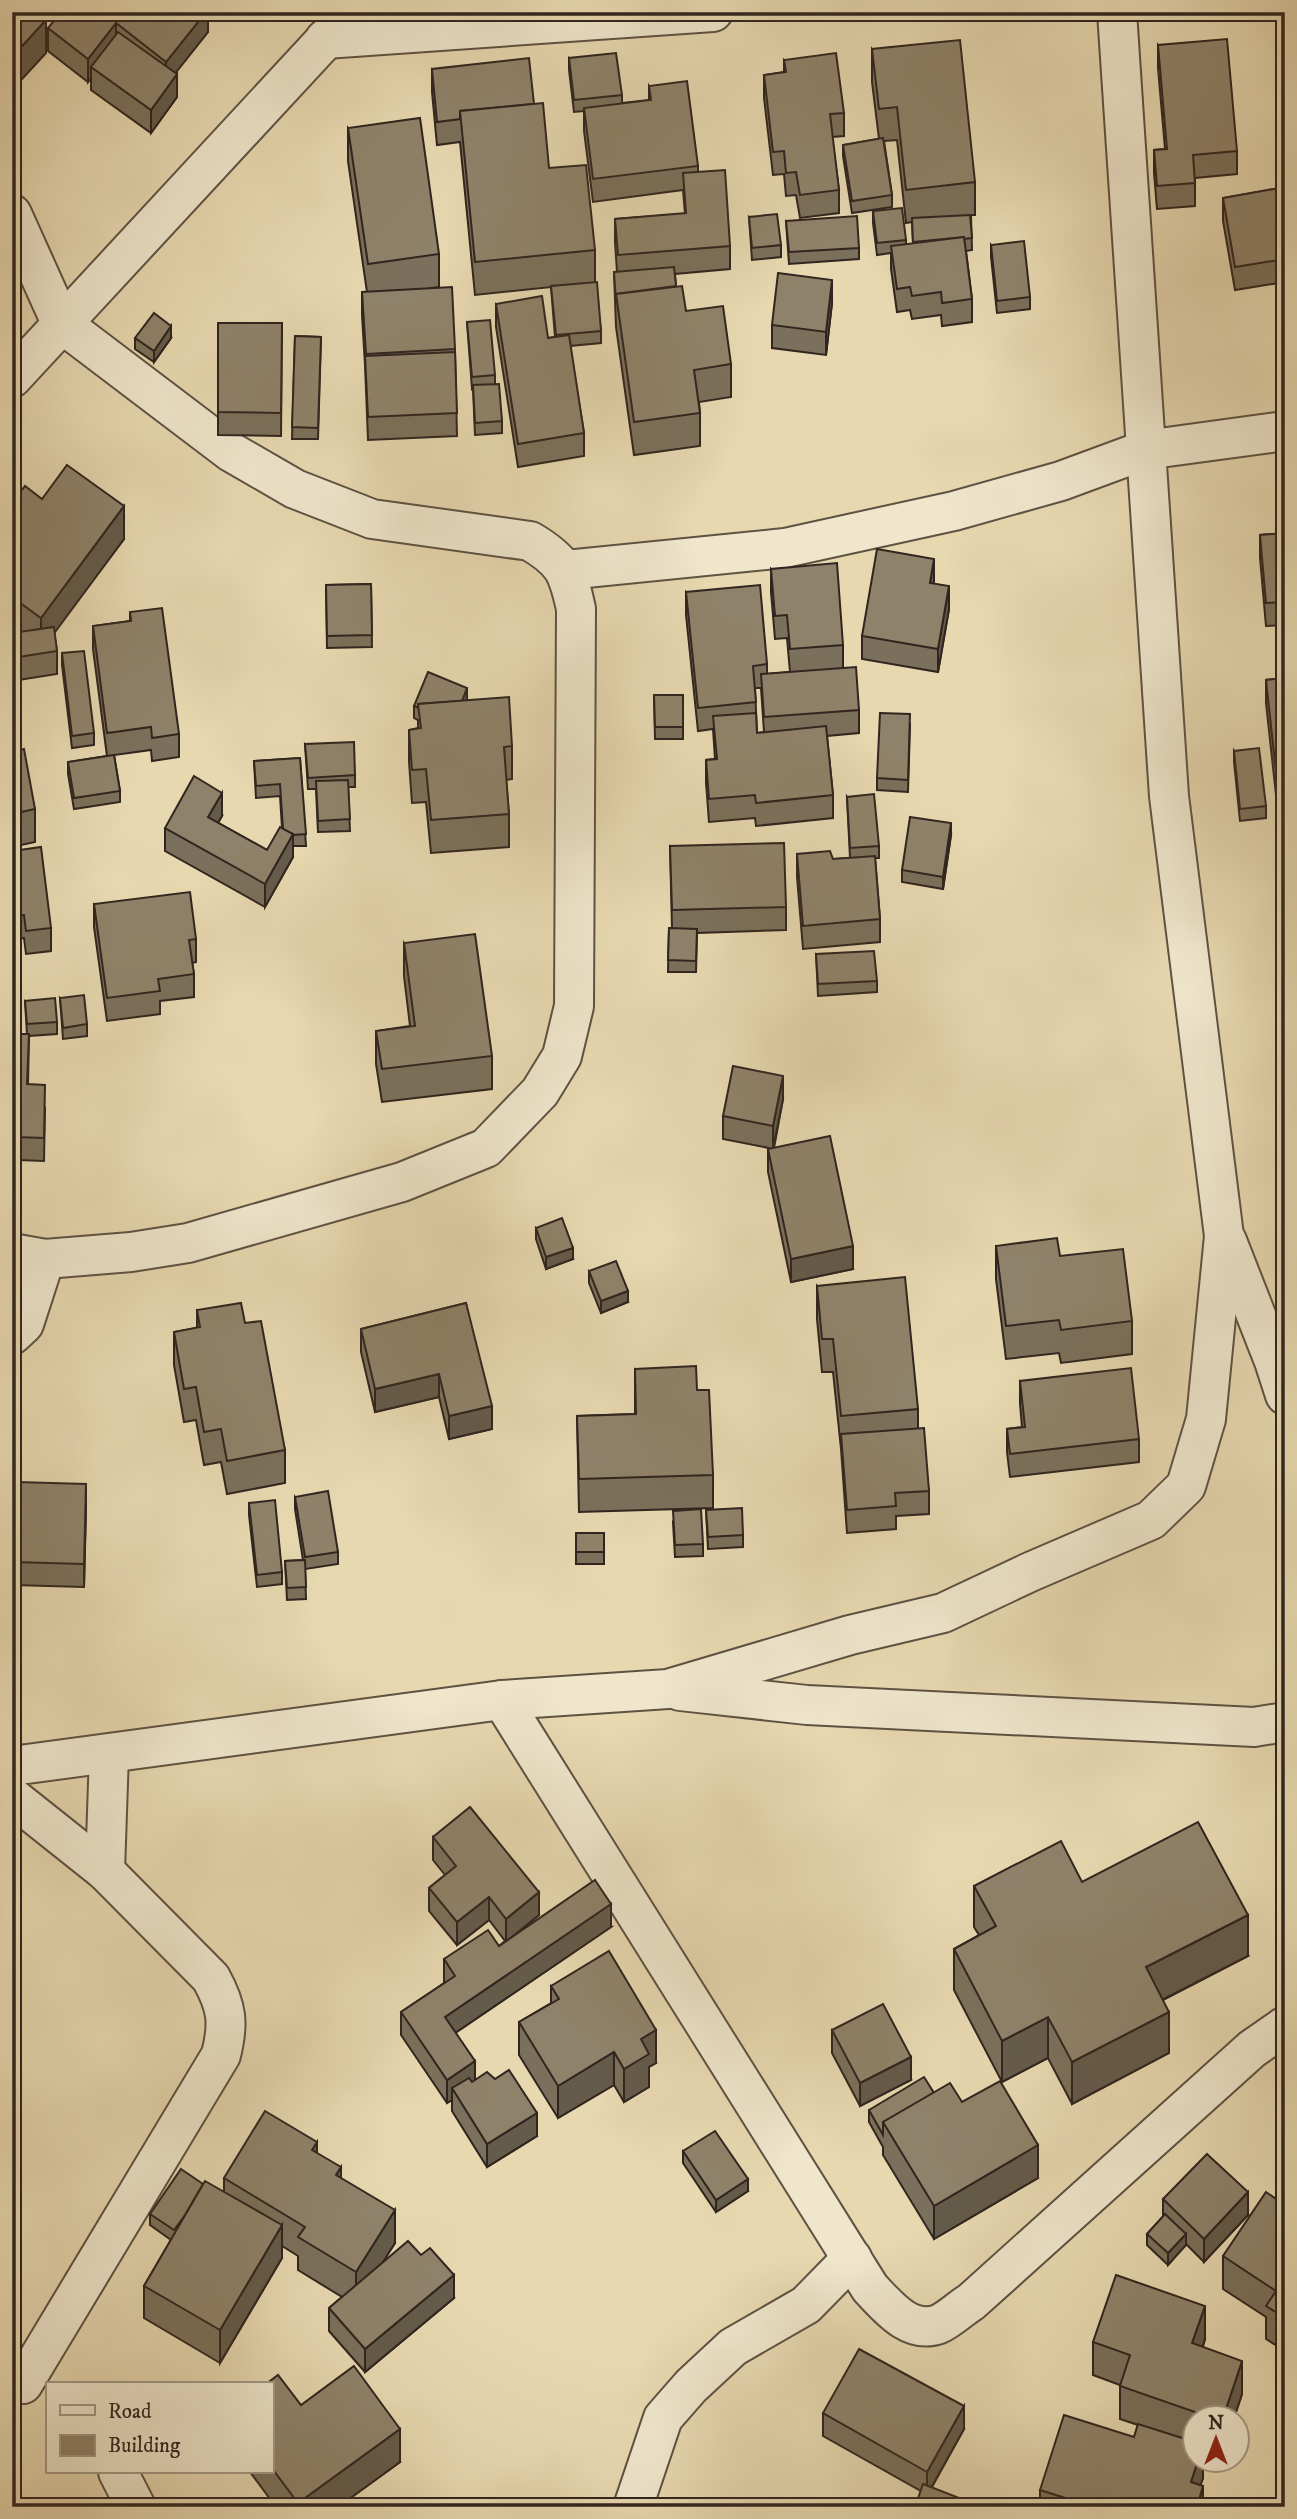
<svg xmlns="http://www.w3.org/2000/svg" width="1297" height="2519" font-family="'IM FELL DW Pica',serif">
<rect width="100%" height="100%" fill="#e7d8b0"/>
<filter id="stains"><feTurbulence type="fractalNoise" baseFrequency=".00286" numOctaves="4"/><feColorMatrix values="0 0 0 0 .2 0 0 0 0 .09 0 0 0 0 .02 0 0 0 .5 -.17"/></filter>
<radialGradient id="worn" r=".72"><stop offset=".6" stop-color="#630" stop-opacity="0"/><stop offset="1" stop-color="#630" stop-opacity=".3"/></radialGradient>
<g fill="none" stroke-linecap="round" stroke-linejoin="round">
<defs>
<g id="street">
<polyline points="325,39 713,12"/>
<path d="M12,214l49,109 170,129 64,37 77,30 158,22c34,20 38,31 46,68l-2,397 -12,50 -22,36 -54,56 -84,34 -214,61 -57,9 -86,7 -33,-6"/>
<polyline points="12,378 351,12"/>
<polyline points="566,570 785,548 954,511 1061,481 1145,450 1285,431"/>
<polyline points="1227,1241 1274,1361 1285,1395"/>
<polyline points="12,1335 24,1324 45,1259"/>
<polyline points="680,1691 807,1705 1254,1727 1285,1722"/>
<path d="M502,1700l368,588c18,19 40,47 69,36 11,-5 22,-16 32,-22l281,-253 33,-23"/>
<polyline points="12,1766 502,1700 668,1689 850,1635 943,1613 1030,1572 1151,1520 1186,1486 1206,1419 1224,1236 1169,796 1117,12"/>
<path d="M12,1797l93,74 106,107c16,29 18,45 10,77l-198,329"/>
<polyline points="105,1871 109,1754"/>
<polyline points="118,2472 136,2507"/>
<polyline points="633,2507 663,2418 691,2386 733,2347 806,2305 852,2258"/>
</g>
</defs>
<!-- street casing -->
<use href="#street" stroke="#5e5243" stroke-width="42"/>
<!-- street -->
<use href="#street" stroke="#efe6cc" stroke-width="38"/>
</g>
<!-- wall -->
<g fill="#7b705b" stroke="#30251f" stroke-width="2" fill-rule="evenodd">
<polygon points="208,12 208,32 175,73 177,97 151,133 91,90 91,78 88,82 48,51 48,28"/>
<polygon points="1158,45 1237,151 1237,174 1195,178 1195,206 1157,209 1154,173 1154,150 1165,149 1158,68"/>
<polygon points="872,49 975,182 975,215 971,215 972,250 966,251 972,299 972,322 942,326 941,315 912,319 910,310 897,312 891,269 891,253 877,255 873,223 873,211 906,240 906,245 913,244 912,222 906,223 897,140 884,141 892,195 892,207 852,213 843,156 843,145 879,139 872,82"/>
<polygon points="569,58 622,95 622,103 649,100 649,86 698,166 698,172 730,246 730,269 675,274 676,286 686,311 731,364 731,397 699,402 700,413 700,446 634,455 616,327 614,272 617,272 615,242 615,219 685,214 683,190 593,202 584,131 584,111 574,112 569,70"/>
<polygon points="784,60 844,113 844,136 832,137 839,190 839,213 800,218 796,195 786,196 784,174 773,175 764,98 764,75 784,72"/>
<polygon points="432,69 534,104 549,168 595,250 595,282 601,331 601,343 570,346 584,433 584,456 518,467 496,327 496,304 548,338 555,337 551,287 475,295 460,142 437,145 432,92"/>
<polygon points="348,128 439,254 439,287 431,288 455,349 457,436 368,440 365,365 362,315 362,292 367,292 348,161"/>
<polygon points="1285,187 1285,282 1235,290 1223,221 1223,198"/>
<polygon points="749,217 781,245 781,257 752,260"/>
<polygon points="786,221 859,248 859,259 789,264"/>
<polygon points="991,245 1030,297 1030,309 997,313 991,257"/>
<polygon points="832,303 826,355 772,348 772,325"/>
<polygon points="467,322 495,375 495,384 502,421 502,433 475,435 473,388 472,389"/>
<polygon points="218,323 282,323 281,436 218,435"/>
<polygon points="295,336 321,337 318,439 292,439"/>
<polygon points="135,338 171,338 154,362 135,349"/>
<polygon points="42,499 124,539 54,632 57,651 57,674 12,681 12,633 16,633 12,630 12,503"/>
<polygon points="1285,533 1285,625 1266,626 1260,558 1260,535"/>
<path d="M771,569l72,76v23l16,42v23l-32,3 6,59v23l-77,8 -1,-8 -46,4 -3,-39v-23l9,-1 -2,-30 -15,2 -12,-116v-23l81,72v10l23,-2 -3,-34 -12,1 -4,-47zM755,688h6l3,44 -7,1z"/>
<polygon points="933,583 949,609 938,672 862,659 862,636"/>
<polygon points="371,584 372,647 327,648 326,585"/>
<polygon points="130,612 179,734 179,757 152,761 151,750 114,755 120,791 120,802 74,809 68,774 68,762 107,756 93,649 93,626 130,621"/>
<polygon points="62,653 94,733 94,745 72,748 62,665"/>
<polygon points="1285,678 1285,794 1276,795 1266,703 1266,680"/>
<polygon points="654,695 683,695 683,739 655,739"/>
<polygon points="467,700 512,746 512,779 506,780 509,814 509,847 431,853 426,802 412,803 409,762 409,730 418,728 418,720 414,718 414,706"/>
<polygon points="910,726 908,792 877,790 877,778"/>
<polygon points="305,744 355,775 355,787 348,787 350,831 318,832 316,789 308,789"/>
<polygon points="1234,751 1266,806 1266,818 1240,821 1234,762"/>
<polygon points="12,752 35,809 35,842 12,847"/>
<polygon points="300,758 306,846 293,846 293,857 265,907 165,851 165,828 222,816 218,823 267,850 282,828 280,796 256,798 254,761"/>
<polygon points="847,797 879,846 879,858 875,858 880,919 880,942 803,949 797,877 797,854 833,859 850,858"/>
<polygon points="951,835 943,889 902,882 902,870"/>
<polygon points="670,846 786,907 786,930 697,933 696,972 668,972 669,928 672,928"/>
<polygon points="12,851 51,928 51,951 26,954 24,938 12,939"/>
<polygon points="94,904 196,939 196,962 192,963 194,974 194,997 160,1001 160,1014 107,1021 94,927"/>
<polygon points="404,943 492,1056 492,1089 382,1102 376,1064 376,1031 410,1026 404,976"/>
<polygon points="816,954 877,981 877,992 818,996"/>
<polygon points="60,998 87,1024 87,1036 63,1039"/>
<polygon points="25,1001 57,1022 57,1034 29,1036 28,1084 45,1108 44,1161 17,1160 17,1172 12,1172 12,1034 27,1034"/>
<polygon points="783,1099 774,1148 853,1269 791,1282 768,1172 768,1149 769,1148 723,1139 723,1116"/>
<polygon points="536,1228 573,1259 546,1269 536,1239"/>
<polygon points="996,1246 1060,1256 1132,1321 1132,1354 1061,1363 1059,1353 1006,1359 996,1279"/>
<polygon points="589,1271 628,1302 601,1313 589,1283"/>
<polygon points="817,1286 918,1409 918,1428 929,1491 929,1514 896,1516 896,1529 847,1533 841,1449 833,1372 822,1372 817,1319"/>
<polygon points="466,1303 492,1429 449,1439 439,1397 375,1412 361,1352 361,1329"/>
<polygon points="197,1310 245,1323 285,1450 285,1483 227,1494 221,1462 204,1465 196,1420 184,1422 174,1365 174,1332 197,1328"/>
<polygon points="635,1369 697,1390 713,1475 713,1508 579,1512 577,1416 635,1414"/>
<polygon points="1020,1381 1139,1439 1139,1462 1010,1477 1007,1452 1007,1429 1022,1427 1020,1404"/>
<polygon points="295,1497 338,1552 338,1564 305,1569 306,1599 287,1600 285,1561 303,1560 295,1509"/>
<polygon points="249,1503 282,1572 282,1584 257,1587 249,1515"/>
<polygon points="86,1507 84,1587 13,1585 13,1562"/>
<polygon points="706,1510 743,1535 743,1547 708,1549"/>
<polygon points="673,1522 703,1544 703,1556 675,1557"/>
<rect x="576" y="1533" width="28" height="31"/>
<polygon points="433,1837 539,1915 519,1932 611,1927 455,2033 475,2080 537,2136 487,2167 452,2111 452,2100 447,2103 401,2035 401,2012 444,1983 444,1959 499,1946 505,1941 489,1920 457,1945 429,1911 429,1888 445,1875 433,1860"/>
<polygon points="974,1886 1248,1956 1163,2000 1169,2053 1072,2104 1048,2058 1002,2082 954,1990 954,1949 979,1935 974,1927"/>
<polygon points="551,1986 656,2063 649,2067 649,2087 624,2102 614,2085 558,2118 519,2055 519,2022 551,2003"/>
<polygon points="832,2030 911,2080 860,2106 832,2053"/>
<polygon points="934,2093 962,2102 1038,2178 934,2239 883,2155 883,2147 869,2122 869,2110"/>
<polygon points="683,2151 748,2191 716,2212 683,2163"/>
<polygon points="317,2153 341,2178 395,2243 382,2263 454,2298 365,2372 329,2331 329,2308 342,2297 298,2270 298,2256 282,2246 282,2258 220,2363 144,2318 144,2286 171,2240 150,2225 150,2214 203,2184 224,2192 224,2178"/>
<polygon points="1163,2199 1248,2215 1204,2262 1186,2244 1168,2265 1147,2245 1147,2234 1163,2217"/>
<polygon points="1285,2205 1285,2351 1266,2339 1266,2317 1223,2289 1223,2256"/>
<polygon points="1205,2339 1203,2347 1242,2394 1234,2418 1195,2418 1195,2460 1203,2460 1203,2478 1200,2485 1203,2507 1040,2507 1040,2490 1134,2437 1138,2425 1120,2419 1120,2385 1093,2375 1093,2342"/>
<polygon points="271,2384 301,2405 400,2462 338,2507 276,2507 250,2472 271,2472"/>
<polygon points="823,2413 964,2429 932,2487 962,2507 921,2491 823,2436"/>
</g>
<!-- shaded-wall -->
<g fill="#645b4a" stroke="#30251f" stroke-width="2">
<polygon points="206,12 208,12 208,32 166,85 166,62"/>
<polygon points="46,20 46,53 12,90 12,57"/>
<polygon points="116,23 116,46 91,67 91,78 88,82 88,59"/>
<polygon points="177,74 177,97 151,133 151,110"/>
<polygon points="832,280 832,303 826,355 826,332"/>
<polygon points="171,326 171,338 154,362 154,351"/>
<polygon points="124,506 124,539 41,651 41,618"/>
<polygon points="934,559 934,582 930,606 930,583"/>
<polygon points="949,586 949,609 938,672 938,649"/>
<polygon points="467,688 467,700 453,722"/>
<polygon points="222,793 222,816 208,840 208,817"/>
<polygon points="951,823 951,835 943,889 943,877"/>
<polygon points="293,834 293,857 265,907 265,884"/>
<polygon points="783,1076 783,1099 773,1149 773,1126"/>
<polygon points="853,1246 853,1269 791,1282 791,1259"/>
<polygon points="573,1248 573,1259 546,1269 546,1257"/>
<polygon points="628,1291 628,1302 601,1313 601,1301"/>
<polygon points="439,1374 439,1397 375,1412 375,1389"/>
<polygon points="492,1406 492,1429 449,1439 449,1416"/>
<polygon points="86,1484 86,1507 84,1587 84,1564"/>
<polygon points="539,1892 539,1915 506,1942 506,1919"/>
<polygon points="489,1897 489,1920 457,1945 457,1922"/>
<polygon points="611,1904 611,1927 445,2040 445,2017"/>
<polygon points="1248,1915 1248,1956 1146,2008 1146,1967"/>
<polygon points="1169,2012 1169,2053 1072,2104 1072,2062"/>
<polygon points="1048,2017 1048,2058 1002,2082 1002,2041"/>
<polygon points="656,2030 656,2063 649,2067 649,2087 624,2102 624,2069 641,2039"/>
<polygon points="614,2052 614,2085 558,2118 558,2086"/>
<polygon points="911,2057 911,2080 860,2106 860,2083"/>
<polygon points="475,2061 475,2084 452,2088 452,2100 447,2103 447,2080"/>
<polygon points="537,2113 537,2136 487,2167 487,2144"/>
<polygon points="317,2142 317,2175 312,2150"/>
<polygon points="1038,2145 1038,2178 934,2239 934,2206"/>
<polygon points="341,2167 341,2200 336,2175"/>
<polygon points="748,2179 748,2191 716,2212 716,2200"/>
<polygon points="1248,2192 1248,2215 1204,2262 1204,2239"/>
<polygon points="395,2210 395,2243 356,2305 356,2272"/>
<polygon points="282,2225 282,2258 220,2363 220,2330"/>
<polygon points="1186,2234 1186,2245 1168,2265 1168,2253"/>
<polygon points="454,2275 454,2298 365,2372 365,2349"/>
<polygon points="1205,2306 1205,2339 1192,2376 1192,2343"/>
<polygon points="1242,2361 1242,2394 1234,2418 1223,2418"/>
<polygon points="964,2406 964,2429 927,2495 927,2472"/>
<polygon points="400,2429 400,2462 338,2507 298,2507 298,2503"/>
<polygon points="1198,2460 1203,2460 1203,2478 1193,2507 1191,2482"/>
<polygon points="1203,2486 1203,2507 1197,2507"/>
</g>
<!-- building -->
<g fill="#8f826a" stroke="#30251f" stroke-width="2">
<polygon points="12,12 37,12 46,20 12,57"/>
<polygon points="61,12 206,12 166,62 116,23 88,59 48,28"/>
<polygon points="118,32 177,74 151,110 91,67"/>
<polygon points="1227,39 1237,151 1193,155 1195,183 1157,186 1154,150 1167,149 1158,45"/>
<polygon points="960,40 975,182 906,190 897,107 879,109 872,49"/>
<polygon points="616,53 622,95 574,100 569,58"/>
<polygon points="836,53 844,113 830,114 839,190 800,195 796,172 786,173 784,151 773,152 764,75 786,72 784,60"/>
<polygon points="529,58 534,104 460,111 460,119 437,122 432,69"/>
<polygon points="687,81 698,166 593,179 584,108 651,100 649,86"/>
<polygon points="543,103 549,168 586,165 595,250 475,262 460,111"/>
<polygon points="420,118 439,254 368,264 348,128"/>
<polygon points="883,138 892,195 852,201 843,145"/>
<polygon points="725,170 730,246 618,255 615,219 686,213 683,173"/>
<polygon points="1285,187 1285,259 1235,267 1223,198"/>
<polygon points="902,208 906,240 877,243 873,211"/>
<polygon points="777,214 781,245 752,248 749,217"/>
<polygon points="970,215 972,238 964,239 964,237 913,242 912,218"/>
<polygon points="857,216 859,248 789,252 786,221"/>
<polygon points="964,237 972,299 942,303 941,292 912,296 910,287 897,289 891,246"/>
<polygon points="1024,241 1030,297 997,301 991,245"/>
<polygon points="674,267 676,286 616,294 616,302 614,272"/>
<polygon points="778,273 832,280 826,332 772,325"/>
<polygon points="597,282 601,331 556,335 551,286"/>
<polygon points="682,286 686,311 723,306 731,364 694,370 700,413 634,422 616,294"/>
<polygon points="452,287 455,349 366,354 362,292"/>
<polygon points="542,296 548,338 569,335 584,433 518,444 496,304"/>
<polygon points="154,313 171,326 154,351 135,338"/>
<polygon points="490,320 495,375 472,377 467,322"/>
<polygon points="218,323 282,323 281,413 218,412"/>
<polygon points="295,336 321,337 318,428 292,427"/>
<polygon points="455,352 457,413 368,417 365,356"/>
<polygon points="499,384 502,421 475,423 473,385"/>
<polygon points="67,465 124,506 41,618 12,597 12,503 25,486 42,499"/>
<polygon points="1285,533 1285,602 1266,603 1260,535"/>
<polygon points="877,549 934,559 930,583 949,586 938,649 862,636"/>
<polygon points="837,563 843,645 790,649 787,615 775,616 771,569"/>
<polygon points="371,584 372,635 327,636 326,585"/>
<polygon points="760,585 767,664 753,666 756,702 698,708 686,592"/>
<polygon points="162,608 179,734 152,738 151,727 107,733 93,626 131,621 130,612"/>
<polygon points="54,627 57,651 12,658 12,633"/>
<polygon points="84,651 94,733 72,736 62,653"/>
<polygon points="856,667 859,710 764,717 761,674"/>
<polygon points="428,672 467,688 462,701 418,704 419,708 414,706"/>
<polygon points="1285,678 1285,771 1276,772 1266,680"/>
<polygon points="654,695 683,695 683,727 655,727"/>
<polygon points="509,697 512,746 504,747 509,814 431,820 426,769 412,770 409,730 421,728 418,704"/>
<polygon points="756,713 757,733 826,726 833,795 756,803 755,795 709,799 706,760 717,759 713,716"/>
<polygon points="880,713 910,714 908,780 877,778"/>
<polygon points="354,742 355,775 308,778 305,744"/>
<polygon points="1259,748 1266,806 1240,809 1234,751"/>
<polygon points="24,749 35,809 12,814 12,752"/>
<polygon points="114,755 120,791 74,798 68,762"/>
<polygon points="300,758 306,834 293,835 283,829 280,784 256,786 254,761"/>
<polygon points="194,776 222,793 208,817 267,850 280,827 293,834 265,884 165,828"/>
<polygon points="348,780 350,819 318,821 316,781"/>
<polygon points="874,794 879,846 850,848 847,797"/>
<polygon points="910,817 951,823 943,877 902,870"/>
<polygon points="784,843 786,907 672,910 670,846"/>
<polygon points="41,847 51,928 26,931 24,915 12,916 12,851"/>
<polygon points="830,851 833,859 875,856 880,919 803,926 797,854"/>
<polygon points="190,892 196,939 189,940 194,974 158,979 160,991 107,998 94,904"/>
<polygon points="669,928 697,929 696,961 668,960"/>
<polygon points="475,934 492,1056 382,1069 376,1031 415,1026 404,943"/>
<polygon points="874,951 877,981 818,984 816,954"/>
<polygon points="84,995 87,1024 63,1028 60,998"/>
<polygon points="55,998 57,1022 27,1024 25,1001"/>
<polygon points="12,1034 29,1034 27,1084 45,1085 44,1138 17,1137 17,1149 12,1149"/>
<polygon points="733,1066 783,1076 773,1126 723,1116"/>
<polygon points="830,1136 853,1246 791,1259 768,1149"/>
<polygon points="562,1218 573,1248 546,1257 536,1228"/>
<polygon points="1057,1238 1060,1256 1123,1249 1132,1321 1061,1330 1059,1320 1006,1326 996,1246"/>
<polygon points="616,1261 628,1291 601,1301 589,1271"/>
<polygon points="905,1277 918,1409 841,1416 833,1339 822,1339 817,1286"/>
<polygon points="241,1303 245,1323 261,1321 285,1450 227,1461 221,1429 204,1432 196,1387 184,1389 174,1332 200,1327 197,1310"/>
<polygon points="466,1303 492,1406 449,1416 439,1374 375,1389 361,1329"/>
<polygon points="696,1366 697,1390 709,1390 713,1475 579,1479 577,1416 636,1414 635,1369"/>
<polygon points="1131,1368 1139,1439 1010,1454 1007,1429 1025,1427 1020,1381"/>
<polygon points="924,1428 929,1491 895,1493 896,1506 847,1510 841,1434"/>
<polygon points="16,1482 86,1484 84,1564 13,1562"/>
<polygon points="328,1491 338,1552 305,1557 295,1497"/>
<polygon points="275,1500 282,1572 257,1575 249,1503"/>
<polygon points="742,1508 743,1535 708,1537 706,1510"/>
<polygon points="701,1509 703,1544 675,1545 673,1511"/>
<rect x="576" y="1533" width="28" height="19"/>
<polygon points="305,1560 306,1587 287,1588 285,1561"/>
<polygon points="470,1807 539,1892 506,1919 489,1897 457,1922 429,1888 456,1866 433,1837"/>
<polygon points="1198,1822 1248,1915 1146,1967 1169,2012 1072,2062 1048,2017 1002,2041 954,1949 996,1926 974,1886 1061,1841 1082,1882"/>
<polygon points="595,1880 611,1904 445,2017 475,2061 447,2080 401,2012 455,1976 444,1959 488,1930 499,1946"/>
<polygon points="609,1951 656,2030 641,2039 649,2054 624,2069 614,2052 558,2086 519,2022 559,1999 551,1986"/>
<polygon points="883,2004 911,2057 860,2083 832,2030"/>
<polygon points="509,2070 537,2113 487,2144 452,2088 469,2078 472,2082 487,2072 495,2079"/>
<polygon points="924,2077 934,2093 883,2122 883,2135 869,2110"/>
<polygon points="1000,2081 1038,2145 934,2206 883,2122 950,2083 962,2102"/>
<polygon points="265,2111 317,2142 312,2150 341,2167 336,2175 395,2210 356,2272 298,2237 305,2227 224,2178"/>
<polygon points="715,2131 748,2179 716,2200 683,2151"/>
<polygon points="1207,2154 1248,2192 1204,2239 1163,2199"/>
<polygon points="181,2169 203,2184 185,2215 174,2230 150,2214"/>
<polygon points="205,2181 282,2225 220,2330 144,2286"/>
<polygon points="1266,2192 1285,2205 1285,2318 1266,2306 1276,2291 1223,2256"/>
<polygon points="1165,2214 1186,2234 1168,2253 1147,2234"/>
<polygon points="408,2241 421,2255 430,2248 454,2275 365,2349 329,2308"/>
<polygon points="1116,2275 1205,2306 1192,2343 1242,2361 1223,2418 1212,2418 1120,2386 1130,2355 1093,2342"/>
<polygon points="859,2349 964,2406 927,2472 823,2413"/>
<polygon points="354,2366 400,2429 298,2503 271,2467 271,2384 266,2384 278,2375 301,2405"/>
<polygon points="1064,2415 1134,2437 1138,2424 1195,2442 1195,2460 1198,2460 1191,2482 1203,2486 1197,2507 1140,2507 1121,2501 1119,2507 1094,2507 1040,2490"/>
<polygon points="923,2484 962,2499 959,2507 915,2507"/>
</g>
<!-- margin -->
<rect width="1297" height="2519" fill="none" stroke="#e7d8b0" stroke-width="42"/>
<rect x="14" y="14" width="1269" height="2491" fill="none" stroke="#30251f" stroke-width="3.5"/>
<rect x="21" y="21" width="1255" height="2477" fill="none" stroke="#30251f" stroke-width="2"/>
<!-- legend -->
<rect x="46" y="2382" width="228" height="91" fill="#efe6cc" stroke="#a39987" stroke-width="2"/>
<rect x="60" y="2405" width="35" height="10" fill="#efe6cc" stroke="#a39987" stroke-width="2"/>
<text x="108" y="2418" font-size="21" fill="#30251f">Road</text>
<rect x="60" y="2435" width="35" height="21" fill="#8f826a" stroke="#a39987" stroke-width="2"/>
<text x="108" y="2452" font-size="21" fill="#30251f">Building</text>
<!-- north arrow -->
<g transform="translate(1216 2439)"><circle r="33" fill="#efe6cc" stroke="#a39987" stroke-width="2"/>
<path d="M0-5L12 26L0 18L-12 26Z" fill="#8f2418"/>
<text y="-10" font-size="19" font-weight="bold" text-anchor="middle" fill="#30251f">N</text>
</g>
<rect width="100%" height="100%" filter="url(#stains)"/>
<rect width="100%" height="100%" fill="url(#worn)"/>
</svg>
